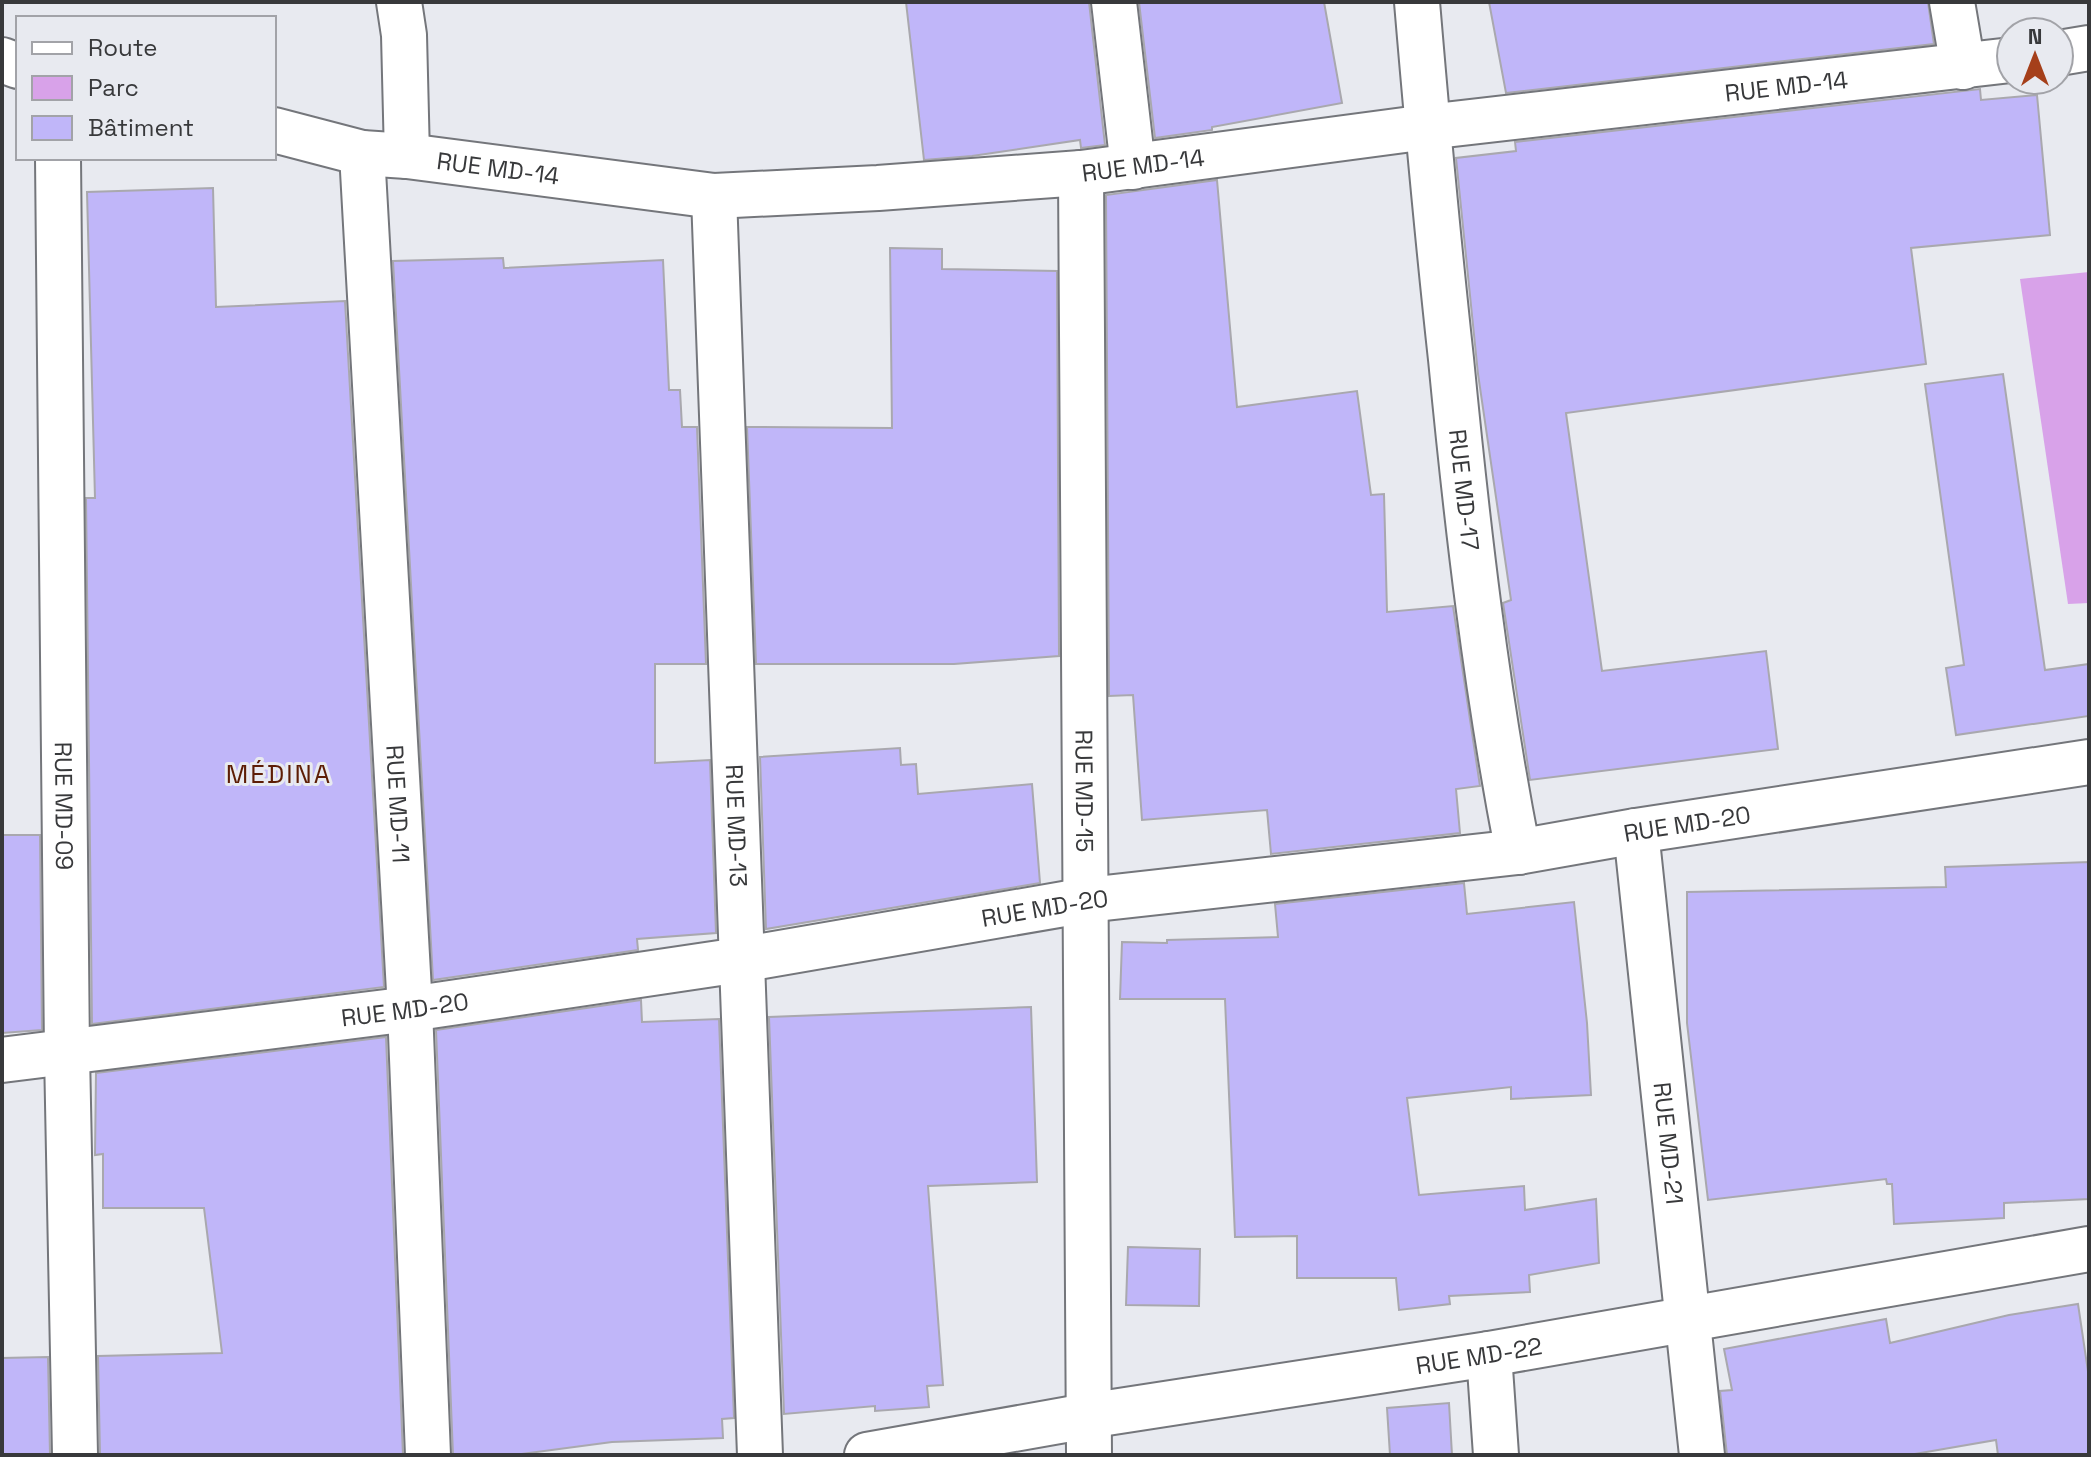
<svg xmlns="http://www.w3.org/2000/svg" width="2091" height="1457" font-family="'Space Grotesk',sans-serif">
<rect width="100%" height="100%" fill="#e8eaf0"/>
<!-- green -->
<polygon fill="#d8a2e9" points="2089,272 2089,603 2068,604 2020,279"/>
<!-- building -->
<g fill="#c0b6f9" stroke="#a9a8ae" stroke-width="2">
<polygon points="906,2 1089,2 1105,145 1081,148 1080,140 972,156 924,160"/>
<polygon points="1139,2 1324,2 1342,103 1212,127 1212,130 1155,138"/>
<polygon points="1489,2 1928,2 1934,44 1506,93"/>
<polygon points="1980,89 1981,100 2037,95 2050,235 1911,248 1926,364 1566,413 1602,671 1766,651 1778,749 1530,780 1503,603 1511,600 1478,374 1456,158 1516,151 1515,142"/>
<polygon points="1217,180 1237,407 1357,391 1371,495 1384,494 1387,612 1453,606 1480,786 1456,789 1460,833 1271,854 1267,810 1142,820 1133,695 1109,696 1106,195"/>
<polygon points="213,188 216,307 345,301 384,987 92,1024 86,498 95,498 87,192"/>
<polygon points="890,248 942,249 942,269 1057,271 1059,656 954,664 756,664 747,427 892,428"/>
<polygon points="503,258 504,268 663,260 669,390 680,390 682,427 697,427 706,664 655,664 655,763 710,760 716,933 637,939 638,950 433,980 393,261"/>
<polygon points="2003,374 2045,670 2089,664 2089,716 1956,735 1946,668 1964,665 1925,384"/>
<polygon points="900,748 901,765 916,764 918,794 1032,784 1040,883 766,929 760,757"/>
<polygon points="2,835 40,835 42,1030 2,1033"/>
<polygon points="2089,862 2089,1199 2004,1203 2004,1218 1894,1224 1892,1184 1887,1184 1886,1179 1708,1200 1687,1023 1687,892 1946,887 1945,867"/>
<polygon points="1464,883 1467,914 1574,902 1587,1023 1591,1095 1511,1099 1511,1087 1407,1098 1419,1195 1524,1186 1525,1210 1596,1199 1599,1263 1529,1275 1530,1292 1449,1296 1450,1304 1399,1310 1396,1278 1297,1278 1297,1236 1235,1237 1225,999 1120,999 1122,942 1167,943 1167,940 1278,937 1275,904"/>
<polygon points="641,1000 642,1022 719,1019 734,1418 722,1419 723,1438 612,1442 514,1455 453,1455 436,1030"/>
<polygon points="1031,1007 1037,1182 928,1186 943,1385 927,1386 929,1407 875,1411 875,1406 784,1414 769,1017"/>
<polygon points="386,1037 403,1455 100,1455 98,1356 222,1353 204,1208 103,1208 103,1154 95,1155 96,1073"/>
<polygon points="1128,1247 1200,1249 1199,1306 1126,1305"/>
<polygon points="2078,1304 2089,1378 2089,1455 1998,1455 1996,1440 1909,1455 1727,1455 1720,1391 1732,1390 1724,1349 1886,1319 1890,1343 2009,1315"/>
<polygon points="48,1357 50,1455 2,1455 2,1358"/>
<polygon points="1449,1403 1452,1455 1390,1455 1387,1408"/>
</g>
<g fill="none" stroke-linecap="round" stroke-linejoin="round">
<defs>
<g id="street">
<polyline points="399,2 404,35 407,156"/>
<polyline points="1114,2 1133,167"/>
<path id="s1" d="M1417,2c10,119 21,238 34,357 16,165 35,330 67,493"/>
<polyline points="1952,2 1963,67"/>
<polyline points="2059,53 2089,48"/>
<polyline points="2,60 18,66"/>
<path id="s2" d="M274,130l88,23 45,3 307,40 164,-8 203,-15 346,-46 584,-67"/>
<path id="s3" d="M362,153l48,856 18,446"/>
<path id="s4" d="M58,158l9,895 8,402"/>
<path id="s5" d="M1081,173l8,1282"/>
<path id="s6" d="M714,196l46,1259"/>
<path id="s7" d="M1636,831l66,624"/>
<path id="s8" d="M2,1060l408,-51 330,-49 347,-60 431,-48 118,-21 453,-69"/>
<polyline points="1489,1354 1496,1455"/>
<path id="s9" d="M867,1455l220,-39 402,-62 600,-105"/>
</g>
</defs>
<!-- street casing -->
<use href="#street" stroke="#74767b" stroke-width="48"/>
<!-- street -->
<use href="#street" stroke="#fff" stroke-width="44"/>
</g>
<g text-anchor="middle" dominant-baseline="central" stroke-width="6" stroke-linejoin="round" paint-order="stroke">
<!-- street labels -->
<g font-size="24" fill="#38393b" stroke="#e8eaf0">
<text stroke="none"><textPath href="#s2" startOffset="1524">RUE MD-14</textPath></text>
<text stroke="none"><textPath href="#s2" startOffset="876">RUE MD-14</textPath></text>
<text stroke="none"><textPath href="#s2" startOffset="228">RUE MD-14</textPath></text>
<text stroke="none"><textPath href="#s1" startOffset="490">RUE MD-17</textPath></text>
<text stroke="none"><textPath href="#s5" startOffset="618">RUE MD-15</textPath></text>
<text stroke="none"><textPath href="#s3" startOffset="652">RUE MD-11</textPath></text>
<text stroke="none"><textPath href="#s4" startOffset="648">RUE MD-09</textPath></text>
<text stroke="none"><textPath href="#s8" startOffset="1702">RUE MD-20</textPath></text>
<text stroke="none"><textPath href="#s6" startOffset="630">RUE MD-13</textPath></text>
<text stroke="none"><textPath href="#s8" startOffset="1054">RUE MD-20</textPath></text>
<text stroke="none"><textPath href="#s8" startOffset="406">RUE MD-20</textPath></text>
<text stroke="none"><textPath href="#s7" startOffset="314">RUE MD-21</textPath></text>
<text stroke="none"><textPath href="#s9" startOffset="620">RUE MD-22</textPath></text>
</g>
<!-- neighbourhood labels -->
<g font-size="26" letter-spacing="2" fill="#5d1d05" stroke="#e8eaf0">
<text x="279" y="774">MÉDINA</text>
</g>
</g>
<!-- border -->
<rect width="2091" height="1457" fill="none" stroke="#38393b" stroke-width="8"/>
<!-- legend -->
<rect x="16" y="16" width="260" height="144" fill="#e8eaf0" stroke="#a2a3a8" stroke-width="2"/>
<rect x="32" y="42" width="40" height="12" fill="#ffffff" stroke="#a2a3a8" stroke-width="2"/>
<text x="88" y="56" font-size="24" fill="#38393b">Route</text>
<rect x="32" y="76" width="40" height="24" fill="#d8a2e9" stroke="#a2a3a8" stroke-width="2"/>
<text x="88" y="96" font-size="24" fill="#38393b">Parc</text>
<rect x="32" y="116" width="40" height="24" fill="#c0b6f9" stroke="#a2a3a8" stroke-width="2"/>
<text x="88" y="136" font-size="24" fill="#38393b">Bâtiment</text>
<!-- north arrow -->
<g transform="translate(2035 56)"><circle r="38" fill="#e8eaf0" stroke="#a2a3a8" stroke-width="2"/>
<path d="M0-6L14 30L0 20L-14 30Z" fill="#a53f1a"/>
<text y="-12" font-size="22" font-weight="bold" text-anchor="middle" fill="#38393b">N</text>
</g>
</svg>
